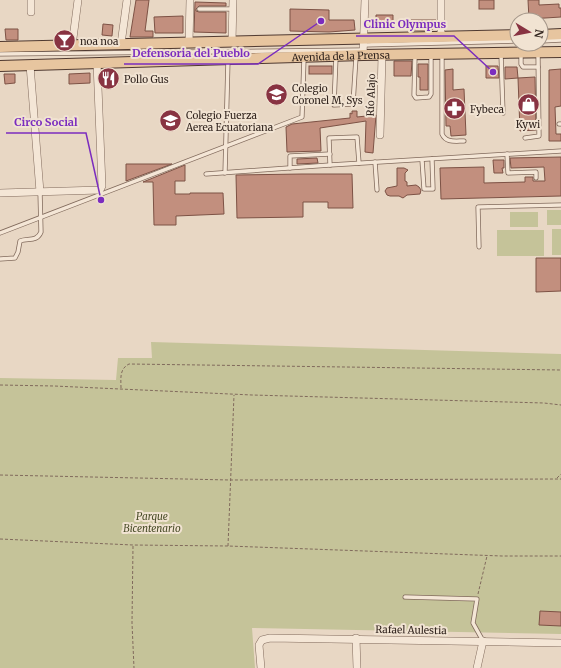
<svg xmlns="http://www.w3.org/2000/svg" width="561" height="668" font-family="Merriweather,serif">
<rect width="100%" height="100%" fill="#e8d7c4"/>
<!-- green -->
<g fill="#c5c399">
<rect x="547" y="210" width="14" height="15"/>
<rect x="510" y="212" width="28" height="15"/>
<rect x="552" y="229" width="9" height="26"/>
<rect x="497" y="230" width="47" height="26"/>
<polygon points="151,342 561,354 561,634 252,628 255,668 0,668 0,378 116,380 118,358 152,358"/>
</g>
<!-- building -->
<g fill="#c28f7e" stroke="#7d5245">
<polygon points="136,0 149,0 145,31 153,31 153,37 130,37"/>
<rect x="479" y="0" width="15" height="9"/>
<polygon points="528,0 539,0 539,5 559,4 559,8 561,8 561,17 529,19"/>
<polygon points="195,2 226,3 226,6 199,6 196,9 196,11 199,12 226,12 226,33 194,32"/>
<polygon points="290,9 329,10 329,20 354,20 355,30 329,32 290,31"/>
<polygon points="376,15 393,15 393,24 376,25"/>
<polygon points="183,16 183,33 155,33 154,17"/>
<polygon points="411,20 436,20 436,24 432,30 411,30"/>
<polygon points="103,24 113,25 112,36 102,35"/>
<polygon points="5,29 18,29 18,40 6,40"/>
<polygon points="394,61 412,61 411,76 394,76"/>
<polygon points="418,64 428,64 428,90 420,90 420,77 418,77"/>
<rect x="309" y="66" width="23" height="8"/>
<polygon points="486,66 498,66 499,78 486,78"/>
<polygon points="505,67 517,67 518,78 505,79"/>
<polygon points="453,69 453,90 464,89 466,135 451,136 450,126 446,126 445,70"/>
<polygon points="561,69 561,106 555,107 556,134 561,134 561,141 549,141 549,70"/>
<polygon points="90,73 90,83 69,84 69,74"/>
<polygon points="102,73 117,73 118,84 103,84"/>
<polygon points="4,74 15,74 15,83 5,84"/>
<polygon points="535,77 536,130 520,131 518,78"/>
<polygon points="352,111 357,111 357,117 376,115 373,153 365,152 366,121 320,128 321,151 287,152 286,127 292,124 350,118 350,113 352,114"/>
<polygon points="561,157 561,196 441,199 440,168 484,167 484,183 525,182 525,177 533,177 533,181 545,181 544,167 511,168 510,158"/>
<polygon points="317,158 318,163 297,164 297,159"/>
<polygon points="493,160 504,160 504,168 502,168 503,173 494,173"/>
<polygon points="126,164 172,164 126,181"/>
<polygon points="185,165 185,181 175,181 175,194 190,194 190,193 223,193 224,214 176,216 176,225 154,225 153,182 143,182"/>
<polygon points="397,168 404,168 408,170 405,173 405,181 407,182 407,186 416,185 419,187 421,190 420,194 407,195 403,198 399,196 390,196 387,195 385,191 387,188 397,186"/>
<polygon points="302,174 352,174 353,208 328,208 328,202 303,202 303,217 237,218 236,175"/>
<polygon points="536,258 561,258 561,291 536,292"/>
<polygon points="540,611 561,612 561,626 539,625"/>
</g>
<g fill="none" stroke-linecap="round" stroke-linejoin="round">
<defs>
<g id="service">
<polyline points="199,9 233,9"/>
<polyline points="541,41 561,40"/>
<polyline points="363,45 517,41"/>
<polyline points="0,54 363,50"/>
<polyline points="501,54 503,113"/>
<polyline points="521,54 521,64 523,67 538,67"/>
<path d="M442,55v79c4,9 13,7 22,7"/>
<polyline points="415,56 414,95 416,98 429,97 431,94 431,55"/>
<polyline points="336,57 334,105 353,104 356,57"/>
<polyline points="559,124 561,124"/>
<polyline points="525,138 539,136 538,54"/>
<polyline points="507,154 508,173 536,172 536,178"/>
<polyline points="422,160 424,189 433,189 432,159"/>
<polyline points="375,162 377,190"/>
<polyline points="330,165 329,138 357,137 359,163"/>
<polyline points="290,168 290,156 330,154"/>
<polyline points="225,173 228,60"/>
<polyline points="206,174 330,165 561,151"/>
<polyline points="0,233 302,117 304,58"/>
<polyline points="479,247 478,207 561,205"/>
<path d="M0,259l15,-1 3,-6 2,-11c8,-3 17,1 21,-9l-1,-40"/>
<polyline points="405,597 477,599 473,623 483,641"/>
</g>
<g id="minor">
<polyline points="31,0 31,12"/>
<polyline points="441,37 441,0"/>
<polyline points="232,42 233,0"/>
<polyline points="189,43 190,0"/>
<polyline points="121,44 127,0"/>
<polyline points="72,46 78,0"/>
<polyline points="363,55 365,0"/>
<polyline points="30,65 40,192"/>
<polyline points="380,135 382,55"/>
<polyline points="0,193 100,190 102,186 97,63"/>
<polyline points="356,638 357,668"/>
<polyline points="261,668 259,645 262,640 270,638 561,643"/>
<polyline points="477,668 483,641"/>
</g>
<g id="primary">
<polyline points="541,35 561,34"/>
<polyline points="0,47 517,35"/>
<path id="s1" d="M0,66l363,-11 198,-3"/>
</g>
</defs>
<!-- service casing -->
<use href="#service" stroke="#816a5c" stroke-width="5"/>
<!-- minor casing -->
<use href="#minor" stroke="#816a5c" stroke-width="8"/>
<!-- primary casing -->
<use href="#primary" stroke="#4f3930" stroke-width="12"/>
<!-- path -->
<g stroke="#816a5c" stroke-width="1" stroke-dasharray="3 2" stroke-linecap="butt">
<polyline points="0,385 54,386 252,395 544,403 561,405"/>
<path d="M121,388c0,-9 -2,-19 8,-24l432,6"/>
<polyline points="0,475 230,480 561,479"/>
<polyline points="557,478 561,474"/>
<polyline points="0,539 133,545 228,546 502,556 561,556"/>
<polyline points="133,546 132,623 134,668"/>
<polyline points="228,546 234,395"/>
<polyline points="478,594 487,556"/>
</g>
<!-- service -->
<use href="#service" stroke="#f4e6d6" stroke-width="3.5"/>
<!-- minor -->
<use href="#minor" stroke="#f4e6d6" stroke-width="7"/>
<!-- primary -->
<use href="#primary" stroke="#e7c59f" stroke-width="10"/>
</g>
<!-- icons -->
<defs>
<symbol id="bar-disc" viewBox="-11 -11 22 22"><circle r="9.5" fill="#883342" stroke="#f1e3d2"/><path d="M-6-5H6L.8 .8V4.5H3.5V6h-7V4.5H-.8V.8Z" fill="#fff"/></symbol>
<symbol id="restaurant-disc" viewBox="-11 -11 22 22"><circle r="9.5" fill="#883342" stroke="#f1e3d2"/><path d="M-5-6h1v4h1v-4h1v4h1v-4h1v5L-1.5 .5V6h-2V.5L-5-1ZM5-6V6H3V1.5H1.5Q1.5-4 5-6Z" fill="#fff"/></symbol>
<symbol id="school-disc" viewBox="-11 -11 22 22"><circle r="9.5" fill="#883342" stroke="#f1e3d2"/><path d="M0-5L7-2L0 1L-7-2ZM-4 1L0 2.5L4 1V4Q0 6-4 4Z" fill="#fff"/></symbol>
<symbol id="shop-disc" viewBox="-11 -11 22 22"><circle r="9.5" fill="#883342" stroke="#f1e3d2"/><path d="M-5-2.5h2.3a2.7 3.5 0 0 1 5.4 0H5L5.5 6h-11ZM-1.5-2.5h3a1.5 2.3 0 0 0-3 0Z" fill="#fff"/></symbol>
<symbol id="pharmacy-disc" viewBox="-11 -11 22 22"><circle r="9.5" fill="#883342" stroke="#f1e3d2"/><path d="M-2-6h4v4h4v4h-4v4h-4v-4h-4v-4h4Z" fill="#fff"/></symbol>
</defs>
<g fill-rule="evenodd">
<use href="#bar-disc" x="52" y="28" width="25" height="25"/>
<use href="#restaurant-disc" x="96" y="66" width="25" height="25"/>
<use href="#school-disc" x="264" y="82" width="25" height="25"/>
<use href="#shop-disc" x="516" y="92" width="25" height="25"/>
<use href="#pharmacy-disc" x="442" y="96" width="25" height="25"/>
<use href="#school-disc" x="158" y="108" width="25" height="25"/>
</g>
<g text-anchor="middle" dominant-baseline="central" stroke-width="4" stroke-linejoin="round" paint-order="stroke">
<!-- poi labels -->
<g font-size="10" fill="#32251f" stroke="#f1e3d2" text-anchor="start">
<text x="80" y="41">noa noa</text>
<text x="124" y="79">Pollo Gus</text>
<text x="292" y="88">Colegio<tspan x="292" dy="12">Coronel M, Sys</tspan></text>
<text x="470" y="109">Fybeca</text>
<text x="186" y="115">Colegio Fuerza<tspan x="186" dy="12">Aerea Ecuatoriana</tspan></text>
<text x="528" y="124" text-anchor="middle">Kywi</text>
</g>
<!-- street labels -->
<g font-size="10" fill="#32251f" stroke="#f1e3d2">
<text stroke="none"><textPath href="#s1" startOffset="341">Avenida de la Prensa</textPath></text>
<text transform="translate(371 95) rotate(-88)">Río Alajo</text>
<text transform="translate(411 630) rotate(1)">Rafael Aulestia</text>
</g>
<!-- park labels -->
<g font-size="10" font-style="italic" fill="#494c28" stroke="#f1e3d2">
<text x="152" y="516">Parque<tspan x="152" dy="12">Bicentenario</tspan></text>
</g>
</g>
<!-- callouts -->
<path fill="none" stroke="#7b2cbf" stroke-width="1.5" d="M493 72L454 36H356M321 21L258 64H124M101 200L86 133H6"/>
<g fill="#7b2cbf" stroke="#f1e3d2" stroke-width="1.5">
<circle cx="493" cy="72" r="4"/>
<circle cx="321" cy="21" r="4"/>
<circle cx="101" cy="200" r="4"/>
</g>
<g font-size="11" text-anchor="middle" font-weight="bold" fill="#7b2cbf" stroke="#f1e3d2" stroke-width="4" stroke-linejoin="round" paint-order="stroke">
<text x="405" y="28">Clinic Olympus</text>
<text x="191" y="57">Defensoria del Pueblo</text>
<text x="46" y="126">Circo Social</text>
</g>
<!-- north arrow -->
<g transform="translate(529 32) rotate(100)"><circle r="19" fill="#f1e3d2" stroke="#a5978a"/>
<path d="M0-3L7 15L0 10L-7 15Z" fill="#883342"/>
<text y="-6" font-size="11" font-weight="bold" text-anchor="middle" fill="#32251f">N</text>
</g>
</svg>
